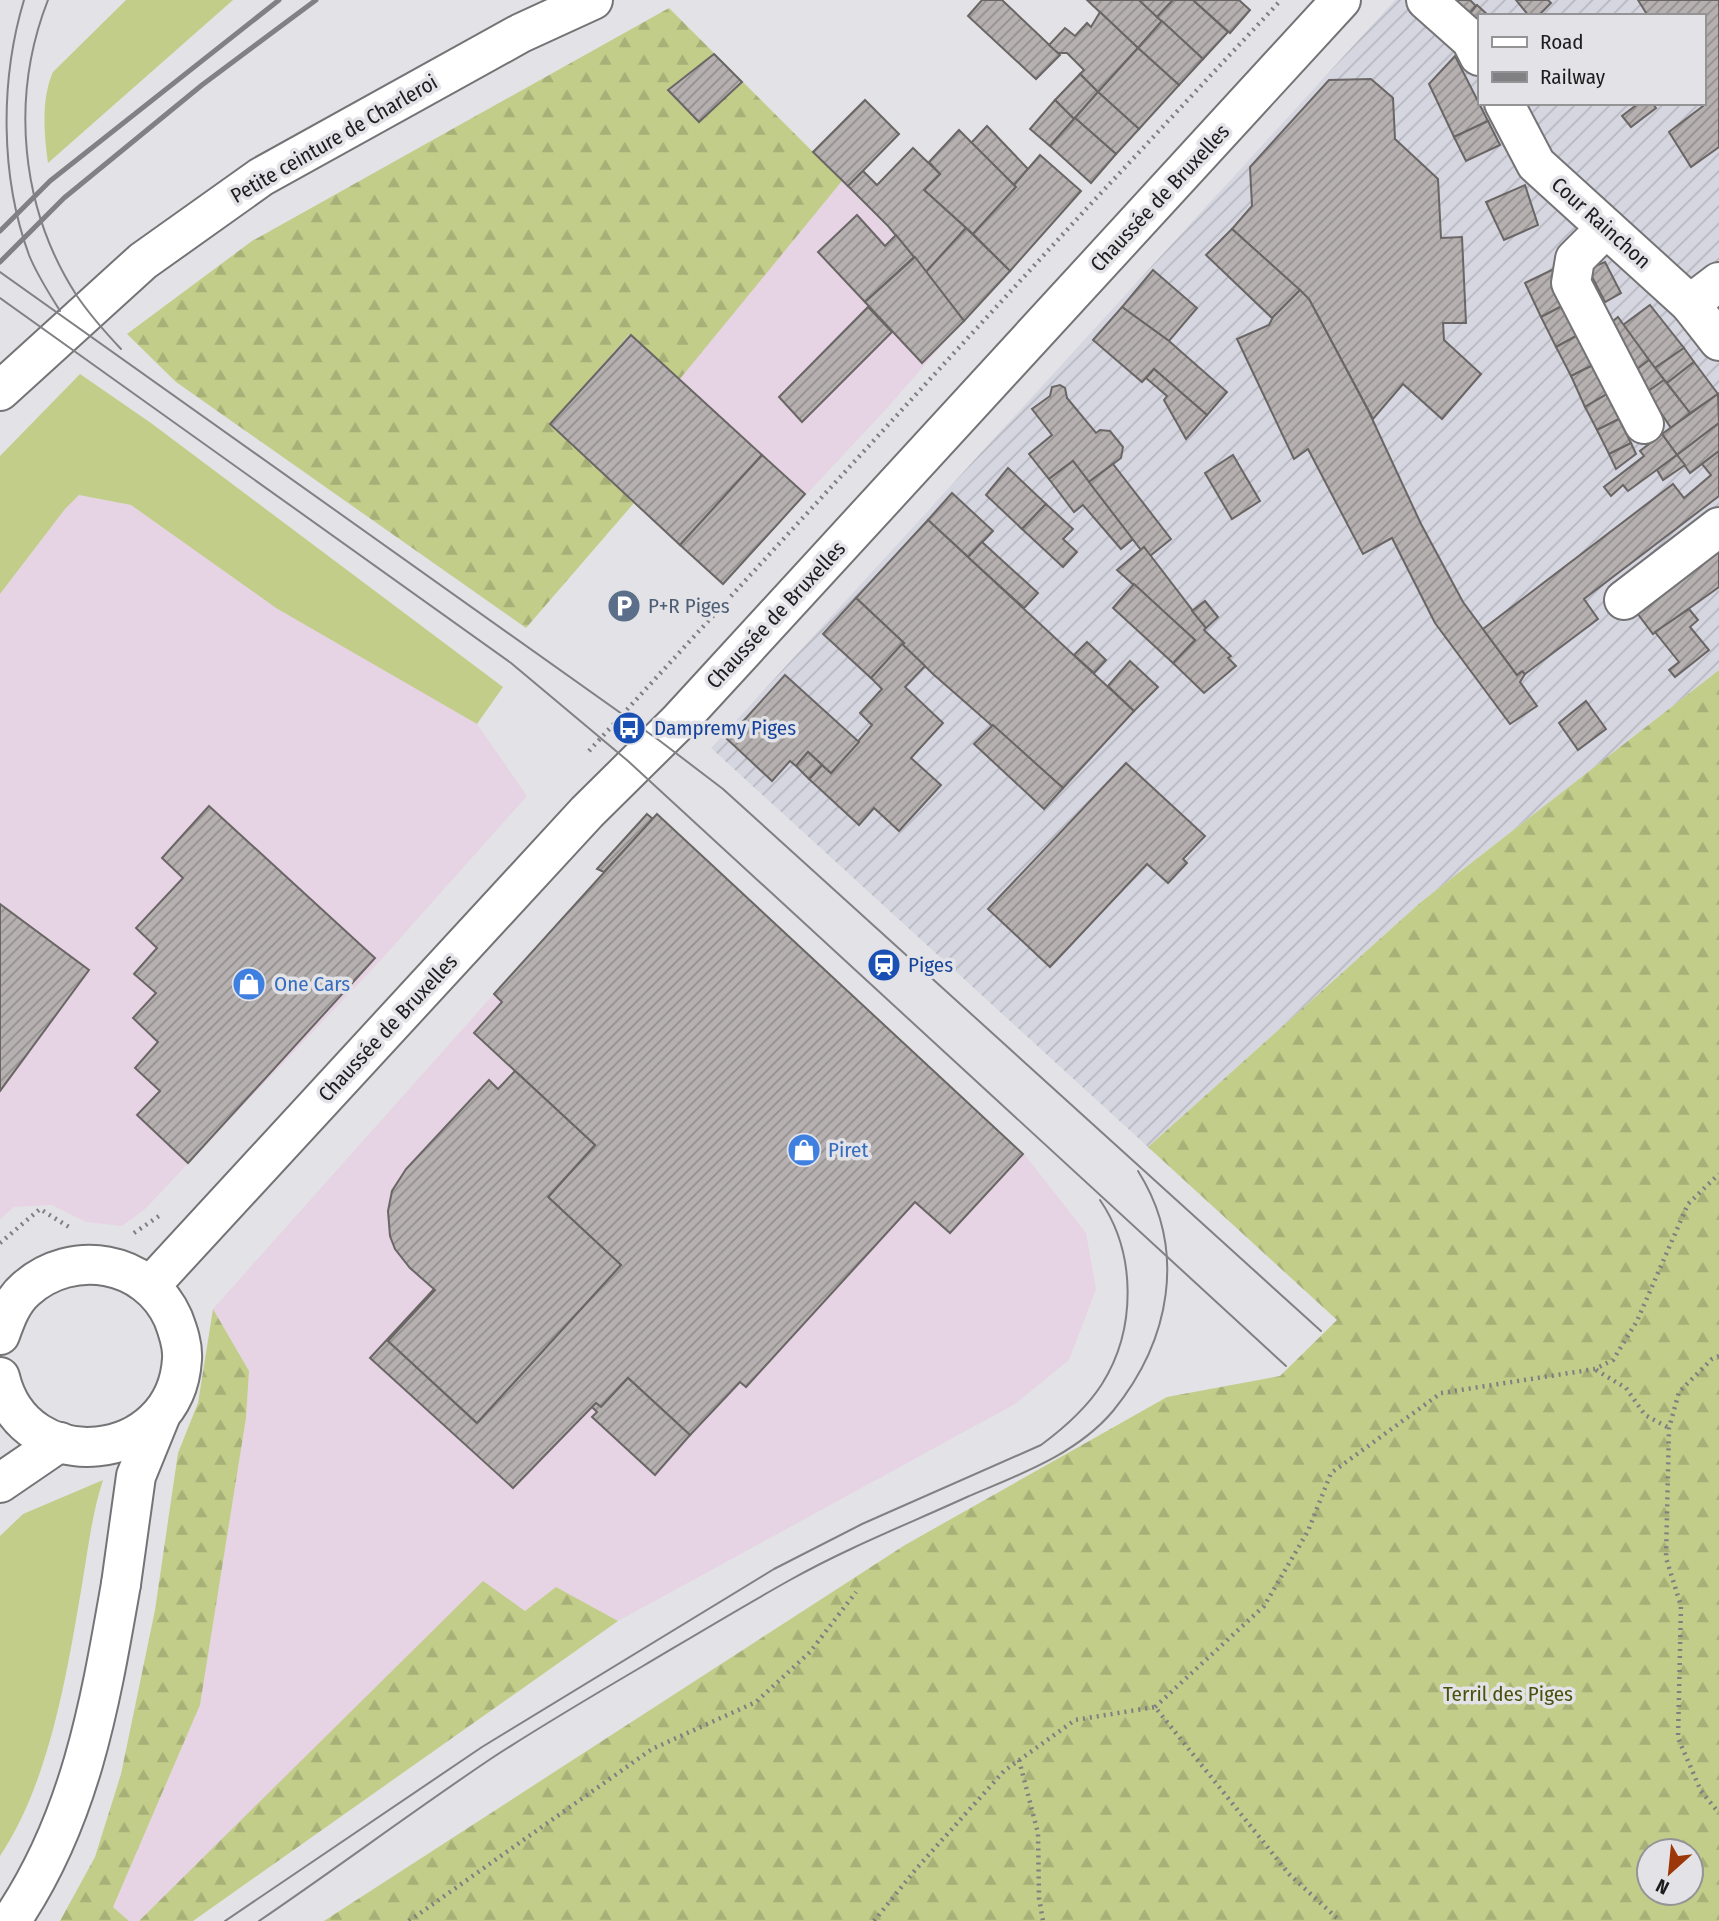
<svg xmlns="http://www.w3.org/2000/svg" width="1719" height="1921" font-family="'Fira Sans Condensed',sans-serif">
<defs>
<pattern id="industrial-furrows" width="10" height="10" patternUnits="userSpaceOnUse" patternTransform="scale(1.75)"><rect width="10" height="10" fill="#d6d6e1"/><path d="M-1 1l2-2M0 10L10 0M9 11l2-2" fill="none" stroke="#b7b7c1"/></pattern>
<pattern id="forest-firs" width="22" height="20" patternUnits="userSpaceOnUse" patternTransform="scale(1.75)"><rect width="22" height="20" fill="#c2cd8a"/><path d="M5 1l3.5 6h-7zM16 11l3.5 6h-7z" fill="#a6b077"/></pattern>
<pattern id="building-hatch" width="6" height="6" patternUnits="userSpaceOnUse" patternTransform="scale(1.75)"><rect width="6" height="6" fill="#b6b1b0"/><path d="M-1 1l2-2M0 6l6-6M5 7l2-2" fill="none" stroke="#938f8f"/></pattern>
</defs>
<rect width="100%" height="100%" fill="#e3e3e7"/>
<!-- commercial -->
<g fill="#e6d3e3">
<polygon points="842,181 915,257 964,320 887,408 722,585 549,425 629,335 678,380"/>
<polygon points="79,495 131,505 276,608 477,724 527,796 379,962 145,1209 122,1226 86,1222 52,1205 14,1207 0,1219 0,594 65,509"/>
<polygon points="657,814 1025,1155 1086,1233 1096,1289 1069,1360 1015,1404 618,1621 556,1587 525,1611 483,1582 139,1921 129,1921 113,1907 200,1705 246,1418 249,1371 213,1309 493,995"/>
</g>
<!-- industrial -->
<path fill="url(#industrial-furrows)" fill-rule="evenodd" d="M1395,0h324v670l-298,232 -273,245 -437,-399zM1479,16h224v87h-224z"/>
<!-- grass -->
<g fill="#c2cd8a">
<path d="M126,0h107l-185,163c-4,-28 -7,-65 5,-91z"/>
<polygon points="80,374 151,423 503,687 477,724 276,608 131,505 79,495 65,509 0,594 0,456"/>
<path d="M103,1480c-11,34 -15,69 -21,105 -15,88 -32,196 -82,271v-320l23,-22z"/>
</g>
<!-- forest -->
<g fill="url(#forest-firs)" fill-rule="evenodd">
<polygon points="669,8 842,181 679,380 629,335 550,424 634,503 526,628 176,382 127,334 252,241"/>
<path d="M1719,670v1251h-1395l581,-376 262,-148 113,-21 57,-56 -189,-173 273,-245zM1691,1851v42h-42v-42z"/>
<polygon points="213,1309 249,1371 246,1418 200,1705 113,1907 129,1921 60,1921 95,1857 121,1774 155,1610 178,1453 198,1403"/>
<polygon points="483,1581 525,1611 556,1587 618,1621 193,1921 139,1921"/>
</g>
<!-- building -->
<g fill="url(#building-hatch)" stroke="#6a6665" stroke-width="2">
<polygon points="982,0 1002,0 1060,55 1036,79 968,16"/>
<polygon points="1087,0 1139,0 1162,21 1138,48"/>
<polygon points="1139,0 1173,0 1157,17"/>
<polygon points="1173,0 1193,0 1228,32 1203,59 1157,17"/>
<polygon points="1193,0 1239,0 1250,10 1230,33"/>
<polygon points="1428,0 1470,0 1476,6 1458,27"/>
<polygon points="1516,0 1548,0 1551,3 1538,16 1529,16"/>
<polygon points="1638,0 1719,0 1719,147 1691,167 1669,132 1703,106 1703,16 1648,16"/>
<polygon points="1477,5 1489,16 1479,16 1479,34 1458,27"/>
<polygon points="1100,12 1138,48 1098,92 1080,74 1084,70 1067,53 1058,53 1049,45 1065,28 1075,36 1087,23 1091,27"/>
<polygon points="1162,21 1203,59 1179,85 1138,48"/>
<polygon points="1138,48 1179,85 1139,129 1098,92"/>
<polygon points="714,54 742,82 699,122 668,90"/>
<polygon points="1455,56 1488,121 1454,137 1429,84"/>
<polygon points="1080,74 1098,92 1074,119 1055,100"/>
<polygon points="1371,79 1393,98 1395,139 1438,179 1441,238 1462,237 1466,323 1443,323 1444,340 1481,374 1442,419 1403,384 1373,419 1309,299 1232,229 1252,206 1250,167 1329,80"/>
<polygon points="1098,92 1139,129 1116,154 1075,118"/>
<polygon points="865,100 899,134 848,186 813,152"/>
<polygon points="1055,100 1074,119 1050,146 1030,129"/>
<polygon points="1639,103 1652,103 1656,108 1631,127 1622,116"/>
<polygon points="1075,118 1116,154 1091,183 1050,146"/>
<polygon points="1488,121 1500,145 1466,161 1454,137"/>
<polygon points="987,126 1028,169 1014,185 971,143"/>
<polygon points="959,130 1016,187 973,234 924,190 940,174 929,162"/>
<polygon points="913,148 940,174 924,190 966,228 926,272 888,226 848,186 863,171 877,185"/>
<polygon points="1040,155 1081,191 1010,271 973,234 1016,187 1014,185"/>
<polygon points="1525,185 1538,225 1504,240 1486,202"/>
<polygon points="857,215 885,246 896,235 914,257 865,302 818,252"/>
<polygon points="966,228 1010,271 964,321 926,272"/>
<polygon points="1232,229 1300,290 1272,318 1206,255"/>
<polygon points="915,257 964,321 922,363 865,302"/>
<polygon points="1605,262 1621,293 1605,302 1588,269"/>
<polygon points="1554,269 1564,305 1541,317 1525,283"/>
<polygon points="1153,270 1197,308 1169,341 1122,307"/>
<polygon points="1300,290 1309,299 1368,410 1421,524 1463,602 1517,675 1522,671 1525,674 1520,682 1537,706 1510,724 1435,623 1392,538 1363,554 1308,449 1294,459 1237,339 1269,325 1273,317"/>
<polygon points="1564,305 1578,335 1556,347 1541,317"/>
<polygon points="1650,305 1684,348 1655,368 1623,325"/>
<polygon points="868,307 892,332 802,422 779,397"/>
<polygon points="1122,307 1169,341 1227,392 1207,415 1154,369 1142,382 1093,340"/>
<polygon points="1618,317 1649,360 1638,369 1607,326"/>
<polygon points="631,335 762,455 680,545 550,424"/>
<polygon points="1578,335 1593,365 1571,376 1556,347"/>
<polygon points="1684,348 1694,362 1667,383 1655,368"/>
<polygon points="1649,360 1664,380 1647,392 1632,373"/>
<polygon points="1694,362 1718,394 1690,413 1667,383"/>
<polygon points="1593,365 1607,394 1585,407 1571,376"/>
<polygon points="1154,369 1207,415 1186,439 1164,400 1167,396 1146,378"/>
<polygon points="1664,380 1690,413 1671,428 1647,392"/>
<polygon points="1060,385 1065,388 1067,398 1096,433 1100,430 1110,431 1123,447 1121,458 1089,482 1073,461 1049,479 1029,454 1052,435 1032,409 1050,396 1052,387"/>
<polygon points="1607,394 1619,419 1597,430 1585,407"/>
<polygon points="1718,394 1719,423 1677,455 1662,434"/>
<polygon points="1619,419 1631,443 1609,454 1597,430"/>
<polygon points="1719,423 1719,451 1690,473 1677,455"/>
<polygon points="1662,434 1677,455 1628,491 1623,485 1611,496 1604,487 1644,456 1640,451"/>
<polygon points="1631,443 1636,454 1616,469 1609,454"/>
<polygon points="1719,451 1719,496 1584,599 1598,619 1525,674 1522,671 1517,675 1483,629 1673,484 1684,498 1711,475 1702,464"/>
<polygon points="762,455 805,494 723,584 680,545"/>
<polygon points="1233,455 1260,501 1232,519 1205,473"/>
<polygon points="1677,455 1685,465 1663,480 1657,470"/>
<polygon points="1073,461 1133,539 1121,549 1083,505 1074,512 1049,479"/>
<polygon points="1113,464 1171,539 1150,556 1144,547 1141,550 1089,482"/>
<polygon points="1008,468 1046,504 1022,529 986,495"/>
<polygon points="952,493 993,531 968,557 928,520"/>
<polygon points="1046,504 1073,529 1063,539 1077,552 1063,567 1022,529"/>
<polygon points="928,520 1134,711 1063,788 933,674 902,644 904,643 856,598"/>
<polygon points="982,542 1038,593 1024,608 968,557"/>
<polygon points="1719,545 1719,587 1653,634 1634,609"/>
<polygon points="1144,547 1206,628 1204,630 1231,656 1228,658 1236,666 1204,693 1173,663 1195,640 1117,570"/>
<polygon points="1134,584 1195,640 1173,663 1113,608"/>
<polygon points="856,598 904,643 871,678 823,634"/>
<polygon points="1205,601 1218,617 1206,628 1192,611"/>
<polygon points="1689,609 1698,620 1690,627 1709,650 1675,677 1669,670 1679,662 1655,632"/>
<polygon points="1087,642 1106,660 1094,673 1074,655"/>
<polygon points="902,644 925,666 905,687 943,723 911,758 941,785 899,831 874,808 859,825 809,779 822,765 831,773 872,725 860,713 882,689 871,678"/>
<polygon points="1130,661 1158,687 1134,711 1108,686"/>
<polygon points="785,675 859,742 831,773 808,752 796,766 790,761 772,781 727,739"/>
<polygon points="1586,701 1606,729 1578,750 1559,723"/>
<polygon points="993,725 1063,788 1044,809 974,744"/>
<polygon points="808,752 822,765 809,779 796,766"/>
<polygon points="1126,763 1205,836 1183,859 1187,863 1168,883 1147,864 1050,967 988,909"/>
<polygon points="209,806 375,958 188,1163 137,1115 160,1091 135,1068 158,1042 133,1018 156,993 134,974 157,948 136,928 183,878 162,858"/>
<polygon points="647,814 653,819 604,872 597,869"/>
<polygon points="657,814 1023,1154 950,1233 915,1202 746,1387 740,1382 690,1435 628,1378 601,1407 596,1403 592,1407 513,1488 370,1358 434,1289 388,1341 477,1423 621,1265 548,1197 595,1145 474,1033 502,1002 494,994"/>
<polygon points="0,904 89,970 0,1091"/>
<polygon points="515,1071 595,1145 548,1197 621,1265 477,1423 388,1341 435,1290 410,1268 395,1249 390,1236 388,1211 392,1191 406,1169 489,1080 498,1089"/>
<polygon points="628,1378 690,1435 655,1475 592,1417 597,1412 592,1407 596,1403 601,1407"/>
</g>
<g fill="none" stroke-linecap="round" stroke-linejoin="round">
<defs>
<g id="minor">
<polyline points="1426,0 1471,40 1479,56"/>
<polyline points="1504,103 1536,164 1690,304 1719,282"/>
<polyline points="1606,228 1575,259 1571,283 1644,424"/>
<polyline points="1690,304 1719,341"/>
<polyline points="1624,600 1719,527"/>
</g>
<g id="major">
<polyline points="150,1286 587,812 678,722 1341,0"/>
<path d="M0,1335c6,-17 12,-34 26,-46 46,-41 121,-29 147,29 5,13 10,27 9,41 -6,106 -158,121 -182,18"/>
<polyline points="0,1483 60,1442"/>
<polyline points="121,1584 136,1476 160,1417"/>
</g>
<g id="highway">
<polyline points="0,391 143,261 261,177 521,33 593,0"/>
<path d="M11,1921c70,-103 89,-217 110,-337"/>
</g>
</defs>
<!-- minor casing -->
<use href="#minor" stroke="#747477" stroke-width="42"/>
<!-- major casing -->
<use href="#major" stroke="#747477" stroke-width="42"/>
<!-- highway casing -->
<use href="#highway" stroke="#747477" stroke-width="42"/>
<!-- path -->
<g stroke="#7f7f81" stroke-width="4.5" stroke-dasharray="2 5" stroke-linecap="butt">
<polyline points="589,751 1087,208 1281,0"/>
<polyline points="134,1233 159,1216"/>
<polyline points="0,1243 40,1209 69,1227"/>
<polyline points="1719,1356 1712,1359 1679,1392 1669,1428 1666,1558 1681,1606 1678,1738 1701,1791 1719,1813"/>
<polyline points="1596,1370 1626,1388 1645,1415 1669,1428"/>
<polyline points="1155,1707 1264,1606 1308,1531 1331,1473 1441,1393 1595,1369 1613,1360 1637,1321 1688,1204 1719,1174"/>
<polyline points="1019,1760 1038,1833 1039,1898 1043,1921"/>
<polyline points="409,1921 652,1749 756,1702 810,1652 856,1592"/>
<polyline points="874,1921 916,1869 1004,1771 1075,1720 1155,1707 1289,1874 1340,1921"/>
</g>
<!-- minor -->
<use href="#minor" stroke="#fff" stroke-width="38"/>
<!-- major -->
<use href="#major" stroke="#fff" stroke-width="38"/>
<!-- highway -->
<use href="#highway" stroke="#fff" stroke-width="38"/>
<!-- tram -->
<g stroke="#818184" stroke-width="2">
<path d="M24,0c-24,80 -24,176 5,255 8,20 20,38 31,56"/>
<path d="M48,0c-38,97 -28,208 29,296 13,19 28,36 44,53"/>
<polyline points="0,272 660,741 723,789 1321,1331"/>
<polyline points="0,298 511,663 628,761 1286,1366"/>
<path d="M225,1921l257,-174 292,-178 88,-45 179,-79c23,-17 45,-36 61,-61 34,-54 35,-130 -2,-184"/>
<path d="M259,1921c78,-53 154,-110 233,-163 49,-32 100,-62 151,-92 49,-29 97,-58 147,-86 57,-32 118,-56 177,-83 51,-22 109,-42 146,-86 57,-70 75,-161 25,-240"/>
</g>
<!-- rail -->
<g stroke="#818184" stroke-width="5">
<polyline points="0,231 50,181 279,0"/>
<polyline points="0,262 64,198 202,85 316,0"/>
</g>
</g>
<!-- icons -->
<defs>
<symbol id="parking-disc" viewBox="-11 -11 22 22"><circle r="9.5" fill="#5c6f8a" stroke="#e3e3e7"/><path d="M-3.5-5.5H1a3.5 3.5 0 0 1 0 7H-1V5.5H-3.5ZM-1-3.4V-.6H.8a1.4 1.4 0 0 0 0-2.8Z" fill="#fff"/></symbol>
<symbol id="bus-disc" viewBox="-11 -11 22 22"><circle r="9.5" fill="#1a4fb4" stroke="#e3e3e7"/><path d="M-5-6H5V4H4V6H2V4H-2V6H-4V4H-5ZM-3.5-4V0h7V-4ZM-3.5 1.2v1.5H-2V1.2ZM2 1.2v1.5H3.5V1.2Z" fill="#fff"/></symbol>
<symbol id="station-disc" viewBox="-11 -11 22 22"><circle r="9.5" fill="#1a4fb4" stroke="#e3e3e7"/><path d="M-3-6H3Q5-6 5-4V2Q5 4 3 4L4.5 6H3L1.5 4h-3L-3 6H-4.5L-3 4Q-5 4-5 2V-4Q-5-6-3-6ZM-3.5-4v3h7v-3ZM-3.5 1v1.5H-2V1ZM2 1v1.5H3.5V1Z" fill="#fff"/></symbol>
<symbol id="shop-disc" viewBox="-11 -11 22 22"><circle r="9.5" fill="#3f7fe0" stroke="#e3e3e7"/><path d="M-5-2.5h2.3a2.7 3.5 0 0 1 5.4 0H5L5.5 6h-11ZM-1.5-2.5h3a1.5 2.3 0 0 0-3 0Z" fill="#fff"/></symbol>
</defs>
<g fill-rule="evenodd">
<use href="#parking-disc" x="605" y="587" width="38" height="38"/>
<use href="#bus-disc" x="610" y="709" width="38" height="38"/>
<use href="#station-disc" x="865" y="946" width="38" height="38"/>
<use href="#shop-disc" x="230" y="965" width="38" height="38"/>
<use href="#shop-disc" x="785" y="1131" width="38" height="38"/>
</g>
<g text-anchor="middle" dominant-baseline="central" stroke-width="7" stroke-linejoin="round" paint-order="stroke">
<!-- street labels -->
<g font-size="21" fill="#1d1d1e" stroke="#e3e3e7">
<text transform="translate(334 139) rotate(-30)">Petite ceinture de Charleroi</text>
<text transform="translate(1160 198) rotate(-47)">Chaussée de Bruxelles</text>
<text transform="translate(1601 223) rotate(42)">Cour Rainchon</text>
<text transform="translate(776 615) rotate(-47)">Chaussée de Bruxelles</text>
<text transform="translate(388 1028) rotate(-47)">Chaussée de Bruxelles</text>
</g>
<!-- service labels -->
<g font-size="21" fill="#4e5e75" stroke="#e3e3e7" text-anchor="start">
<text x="648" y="606">P+R Piges</text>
</g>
<!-- transit labels -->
<g font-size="21" fill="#164399" stroke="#e3e3e7" text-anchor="start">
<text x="654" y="728">Dampremy Piges</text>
<text x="908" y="965">Piges</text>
</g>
<!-- shop labels -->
<g font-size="21" fill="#366cbe" stroke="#e3e3e7" text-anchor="start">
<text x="274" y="984">One Cars</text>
<text x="828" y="1150">Piret</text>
</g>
<!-- park labels -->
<g font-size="21" fill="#49510c" stroke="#e3e3e7">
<text x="1508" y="1694">Terril des Piges</text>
</g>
</g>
<!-- legend -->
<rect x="1478" y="14" width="228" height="91" fill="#e3e3e7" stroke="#949497" stroke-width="2"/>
<rect x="1492" y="37" width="35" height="10" fill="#ffffff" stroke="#949497" stroke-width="2"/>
<text x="1540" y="49" font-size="21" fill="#1d1d1e">Road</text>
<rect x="1492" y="72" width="35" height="10" fill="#818184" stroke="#949497" stroke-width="2"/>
<text x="1540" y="84" font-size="21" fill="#1d1d1e">Railway</text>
<!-- north arrow -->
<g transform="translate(1670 1872) rotate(207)"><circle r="33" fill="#e3e3e7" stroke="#949497" stroke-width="2"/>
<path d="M0-5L12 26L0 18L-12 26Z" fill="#9c3709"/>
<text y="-10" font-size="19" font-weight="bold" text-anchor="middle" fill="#1d1d1e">N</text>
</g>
</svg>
